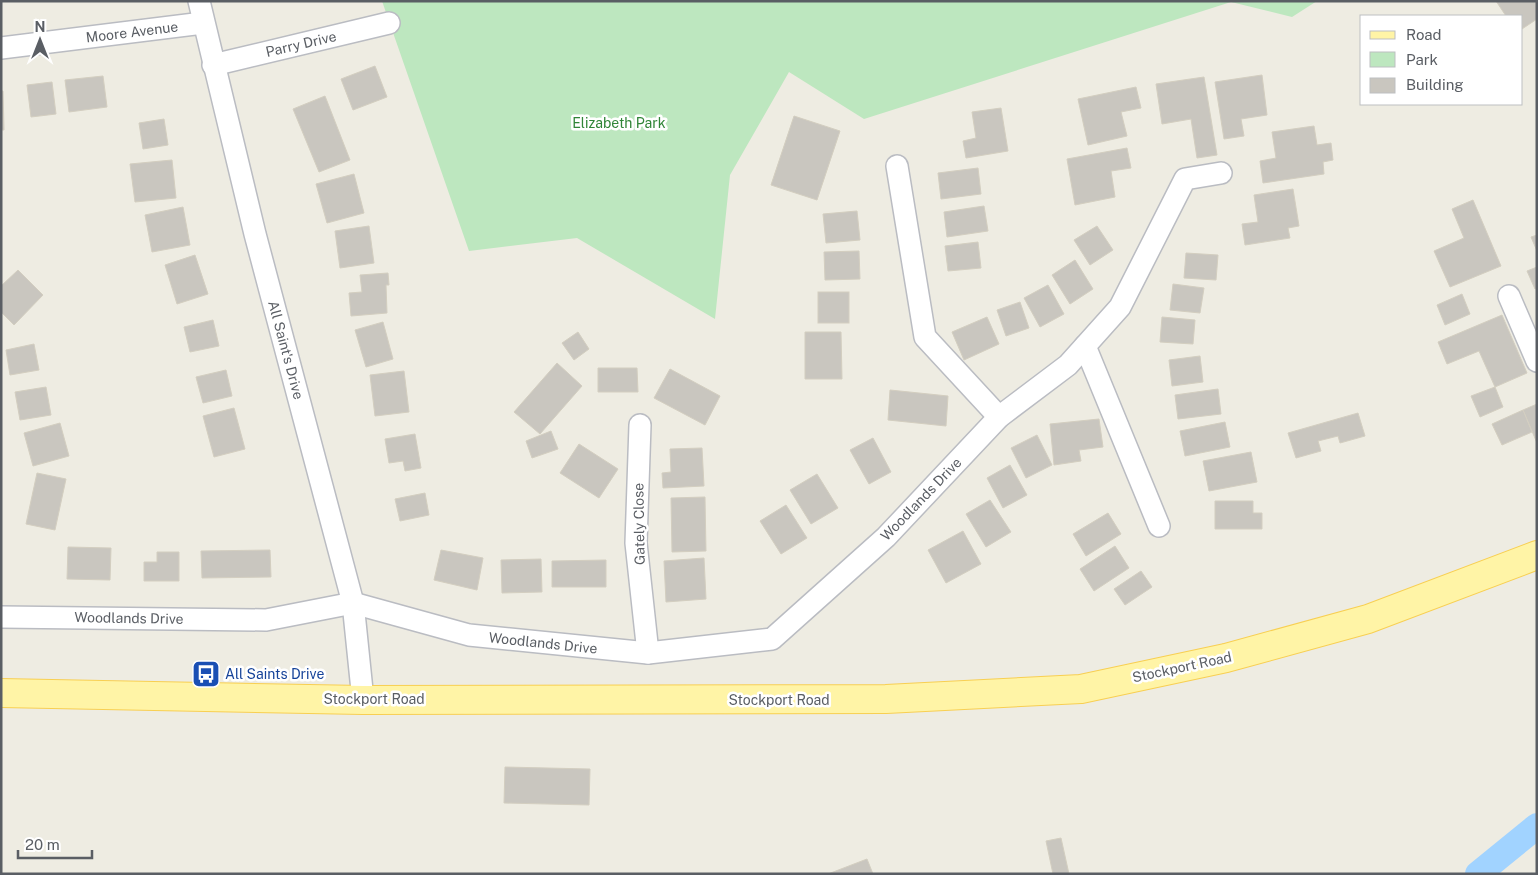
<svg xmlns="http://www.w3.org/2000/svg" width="1538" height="875" font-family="'Public Sans',sans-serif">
<rect width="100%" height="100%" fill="#eeece2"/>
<!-- green -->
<polygon fill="#bde7bf" points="382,1 1317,1 1292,17 1231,2 864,119 789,72 730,175 715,319 577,238 469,251"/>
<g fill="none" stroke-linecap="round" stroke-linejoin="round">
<!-- canal -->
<polyline stroke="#a1d3ff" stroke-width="26" points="1478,874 1537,826"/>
</g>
<!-- building -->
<g fill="#c9c6bf" stroke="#d3cec0">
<polygon points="1496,1 1537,1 1537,19 1522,29 1522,16 1506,16"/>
<polygon points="375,66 387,97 353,110 341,79"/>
<polygon points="1262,75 1267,115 1241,119 1244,136 1224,139 1215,82"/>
<polygon points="103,76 107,107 69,112 65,80"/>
<polygon points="1204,77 1217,155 1197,158 1191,119 1162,124 1156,84"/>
<polygon points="52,82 56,114 31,117 27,85"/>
<polygon points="1136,87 1141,108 1121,112 1127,136 1088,145 1078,99"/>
<polygon points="1,91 3,91 4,130 1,130"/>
<polygon points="325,96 350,160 319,172 293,109"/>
<polygon points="1001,108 1008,151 966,158 963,141 976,138 972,112"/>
<polygon points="794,116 840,131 817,200 771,185"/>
<polygon points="164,119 168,145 143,149 139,123"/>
<polygon points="1314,126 1317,145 1331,143 1333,160 1323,162 1324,174 1263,183 1260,161 1276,158 1272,132"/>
<polygon points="1127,148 1131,168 1111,171 1115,197 1075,205 1067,159"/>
<polygon points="172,160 176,198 135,202 130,164"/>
<polygon points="978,168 981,194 941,199 938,173"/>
<polygon points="354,174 364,213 327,223 316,184"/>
<polygon points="1293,189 1299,226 1288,228 1290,238 1245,245 1242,224 1258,222 1254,195"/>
<polygon points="1473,200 1501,266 1450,287 1434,251 1464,238 1452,209"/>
<polygon points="984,206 988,231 947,237 944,212"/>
<polygon points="183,207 190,245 152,252 145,215"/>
<polygon points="857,211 860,240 826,243 823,214"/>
<polygon points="369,226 374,263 340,268 335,231"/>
<polygon points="1097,226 1113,250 1090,265 1074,240"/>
<polygon points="1537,235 1537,251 1531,237"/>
<polygon points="978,242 981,268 948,271 945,246"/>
<polygon points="859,251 860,279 825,280 824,252"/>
<polygon points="1186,253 1218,255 1216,280 1184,278"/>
<polygon points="195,255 208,294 177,304 165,265"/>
<polygon points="1075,260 1093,289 1070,304 1052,275"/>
<polygon points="1537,267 1537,288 1535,289 1527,271"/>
<polygon points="18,270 43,295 14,325 1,312 1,286"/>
<polygon points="388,273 389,285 386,285 387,313 351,316 349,293 362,292 360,275"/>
<polygon points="1173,284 1204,288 1200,313 1170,310"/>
<polygon points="1048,285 1064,314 1040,327 1024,298"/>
<rect x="818" y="292" width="31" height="31"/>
<polygon points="1462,294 1470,314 1445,325 1437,305"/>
<polygon points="1020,302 1029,328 1006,336 997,310"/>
<polygon points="1502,315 1527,373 1495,387 1479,351 1447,364 1438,342"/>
<polygon points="987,317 999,344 964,360 952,332"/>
<polygon points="1162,317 1195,320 1193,344 1160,342"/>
<polygon points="213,320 219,346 190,352 184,327"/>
<polygon points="383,322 393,359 366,367 355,330"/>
<polygon points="578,332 589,349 574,360 562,343"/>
<polygon points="805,332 841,332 842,379 805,379"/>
<polygon points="34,344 39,370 10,375 6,350"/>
<polygon points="1200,356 1203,382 1172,386 1169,360"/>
<polygon points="557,363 582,386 540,434 514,412"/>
<polygon points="598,368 637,368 638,392 598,392"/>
<polygon points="670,369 720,396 705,425 654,398"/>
<polygon points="226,370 232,396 203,403 196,377"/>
<polygon points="404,371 409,412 375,416 370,375"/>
<polygon points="46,387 51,415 20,420 15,392"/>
<polygon points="1495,387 1503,407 1480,417 1471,396"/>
<polygon points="1218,389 1221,414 1178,419 1175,395"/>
<polygon points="890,390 948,396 946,426 888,420"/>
<polygon points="1537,404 1537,443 1523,410"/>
<polygon points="234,408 245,449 214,457 203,416"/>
<polygon points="1523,410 1532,432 1502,445 1492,424"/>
<polygon points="1358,413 1365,436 1340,443 1338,436 1318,441 1321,451 1296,458 1288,433"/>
<polygon points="1099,419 1103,447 1079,450 1081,461 1054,465 1050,424"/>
<polygon points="1225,422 1230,447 1185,456 1180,431"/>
<polygon points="60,423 69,456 33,466 24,433"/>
<polygon points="551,431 558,449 532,458 526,441"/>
<polygon points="415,434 421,468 405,471 403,461 389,463 385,439"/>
<polygon points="1037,435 1052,465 1026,478 1011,448"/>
<polygon points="873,438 891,472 869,484 850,450"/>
<polygon points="579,444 618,469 599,498 560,473"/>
<polygon points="702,448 704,486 663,488 662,473 671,472 670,449"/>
<polygon points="1251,452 1257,482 1209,491 1203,461"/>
<polygon points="1010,465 1027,495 1003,508 987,478"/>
<polygon points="37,473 66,479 55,530 26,524"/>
<polygon points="817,474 838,508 811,524 790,490"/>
<polygon points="425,493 429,515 400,521 395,499"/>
<polygon points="705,497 706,551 672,552 671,498"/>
<polygon points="990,500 1011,532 986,547 966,514"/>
<polygon points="1215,501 1253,501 1253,513 1262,513 1262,529 1215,529"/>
<polygon points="786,505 807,538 781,554 760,521"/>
<polygon points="1108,513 1121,534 1086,556 1073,534"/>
<polygon points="963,531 981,564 946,583 928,550"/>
<polygon points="1115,546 1129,568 1094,591 1080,569"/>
<polygon points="68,547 111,548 110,580 67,579"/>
<polygon points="270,550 271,577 202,578 201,551"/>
<polygon points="441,550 483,558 477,590 434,580"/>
<polygon points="157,552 179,552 179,581 144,581 144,562 157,562"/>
<polygon points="704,558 706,599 666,602 664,561"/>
<polygon points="541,559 542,592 502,593 501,560"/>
<polygon points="606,560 606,587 552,587 552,561"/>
<polygon points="1141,571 1152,587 1125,605 1114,589"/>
<polygon points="505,767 590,769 589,805 504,803"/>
<polygon points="1061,838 1069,874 1053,874 1046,841"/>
<polygon points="867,859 873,874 828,874"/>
</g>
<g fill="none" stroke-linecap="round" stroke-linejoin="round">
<defs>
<g id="minor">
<polyline points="199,1 255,234 353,603 363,700"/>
<polyline points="1,48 203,23"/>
<polyline points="213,65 389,23"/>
<polyline points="897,166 925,337 999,417"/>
<polyline points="1509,296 1537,361"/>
<polyline points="1085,346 1159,526"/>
<polyline points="640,425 636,543 648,653"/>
<polyline points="1,617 266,620 353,603 469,635 648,653 772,639 886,537 999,417 1068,365 1120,307 1185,179 1221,173"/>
</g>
<polyline id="primary" points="1,693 363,700 886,699 1081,689 1226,658 1368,619 1537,555"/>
</defs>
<!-- minor casing -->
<use href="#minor" stroke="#babcc2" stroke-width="24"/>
<!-- primary casing -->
<use href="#primary" stroke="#f8cf52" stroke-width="30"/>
<!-- minor -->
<use href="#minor" stroke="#fff" stroke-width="21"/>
<!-- primary -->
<use href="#primary" stroke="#fff4a6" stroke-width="28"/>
</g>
<!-- icons -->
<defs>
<symbol id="bus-square" viewBox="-11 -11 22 22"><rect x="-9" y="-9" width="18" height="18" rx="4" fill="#1a4fb4" stroke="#fff"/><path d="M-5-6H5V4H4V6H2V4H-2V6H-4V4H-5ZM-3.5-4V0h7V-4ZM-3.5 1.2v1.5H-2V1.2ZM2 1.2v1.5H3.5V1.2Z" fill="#fff"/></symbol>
</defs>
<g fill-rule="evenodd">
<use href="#bus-square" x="190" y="658" width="32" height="32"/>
</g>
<g text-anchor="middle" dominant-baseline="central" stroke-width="5" stroke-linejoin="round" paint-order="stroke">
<!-- street labels -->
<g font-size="14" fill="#5a5e64" stroke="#fff">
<text transform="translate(132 32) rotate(-7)">Moore Avenue</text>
<text transform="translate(301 44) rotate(-13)">Parry Drive</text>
<text transform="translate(286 350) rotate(75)">All Saint's Drive</text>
<text transform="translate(921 499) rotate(-46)">Woodlands Drive</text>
<text transform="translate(639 524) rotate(-91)">Gately Close</text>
<text transform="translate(129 618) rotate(1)">Woodlands Drive</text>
<text transform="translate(543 643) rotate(6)">Woodlands Drive</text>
<text transform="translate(1182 667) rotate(-12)">Stockport Road</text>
<text x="374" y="699">Stockport Road</text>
<text x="779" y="700">Stockport Road</text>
</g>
<!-- park labels -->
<g font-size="14" fill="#308537" stroke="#fff">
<text x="619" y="123">Elizabeth Park</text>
</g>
<!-- transit labels -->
<g font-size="14" fill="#164399" stroke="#fff" text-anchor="start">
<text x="225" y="674">All Saints Drive</text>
</g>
</g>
<!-- border -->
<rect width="1538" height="875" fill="none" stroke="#5a5e64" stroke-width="5"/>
<!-- legend -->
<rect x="1360" y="15" width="162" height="90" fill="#ffffff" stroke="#bdbfc1"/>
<rect x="1370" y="31" width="25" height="8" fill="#fff4a6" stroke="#bdbfc1"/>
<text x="1406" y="40" font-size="15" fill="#5a5e64">Road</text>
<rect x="1370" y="52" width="25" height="15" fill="#bde7bf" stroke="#bdbfc1"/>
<text x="1406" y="65" font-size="15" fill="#5a5e64">Park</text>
<rect x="1370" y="78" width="25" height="15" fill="#c9c6bf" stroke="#bdbfc1"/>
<text x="1406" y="90" font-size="15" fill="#5a5e64">Building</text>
<!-- north arrow -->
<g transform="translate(40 40)" stroke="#ffffff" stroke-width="4" paint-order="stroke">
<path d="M0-4L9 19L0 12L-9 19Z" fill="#5a5e64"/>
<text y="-8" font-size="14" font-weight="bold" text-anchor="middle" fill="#5a5e64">N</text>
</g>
<!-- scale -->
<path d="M18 850v8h74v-8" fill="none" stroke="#5a5e64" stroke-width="2.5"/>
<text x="25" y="850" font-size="15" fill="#5a5e64" stroke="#ffffff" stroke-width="4" paint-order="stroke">20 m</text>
</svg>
